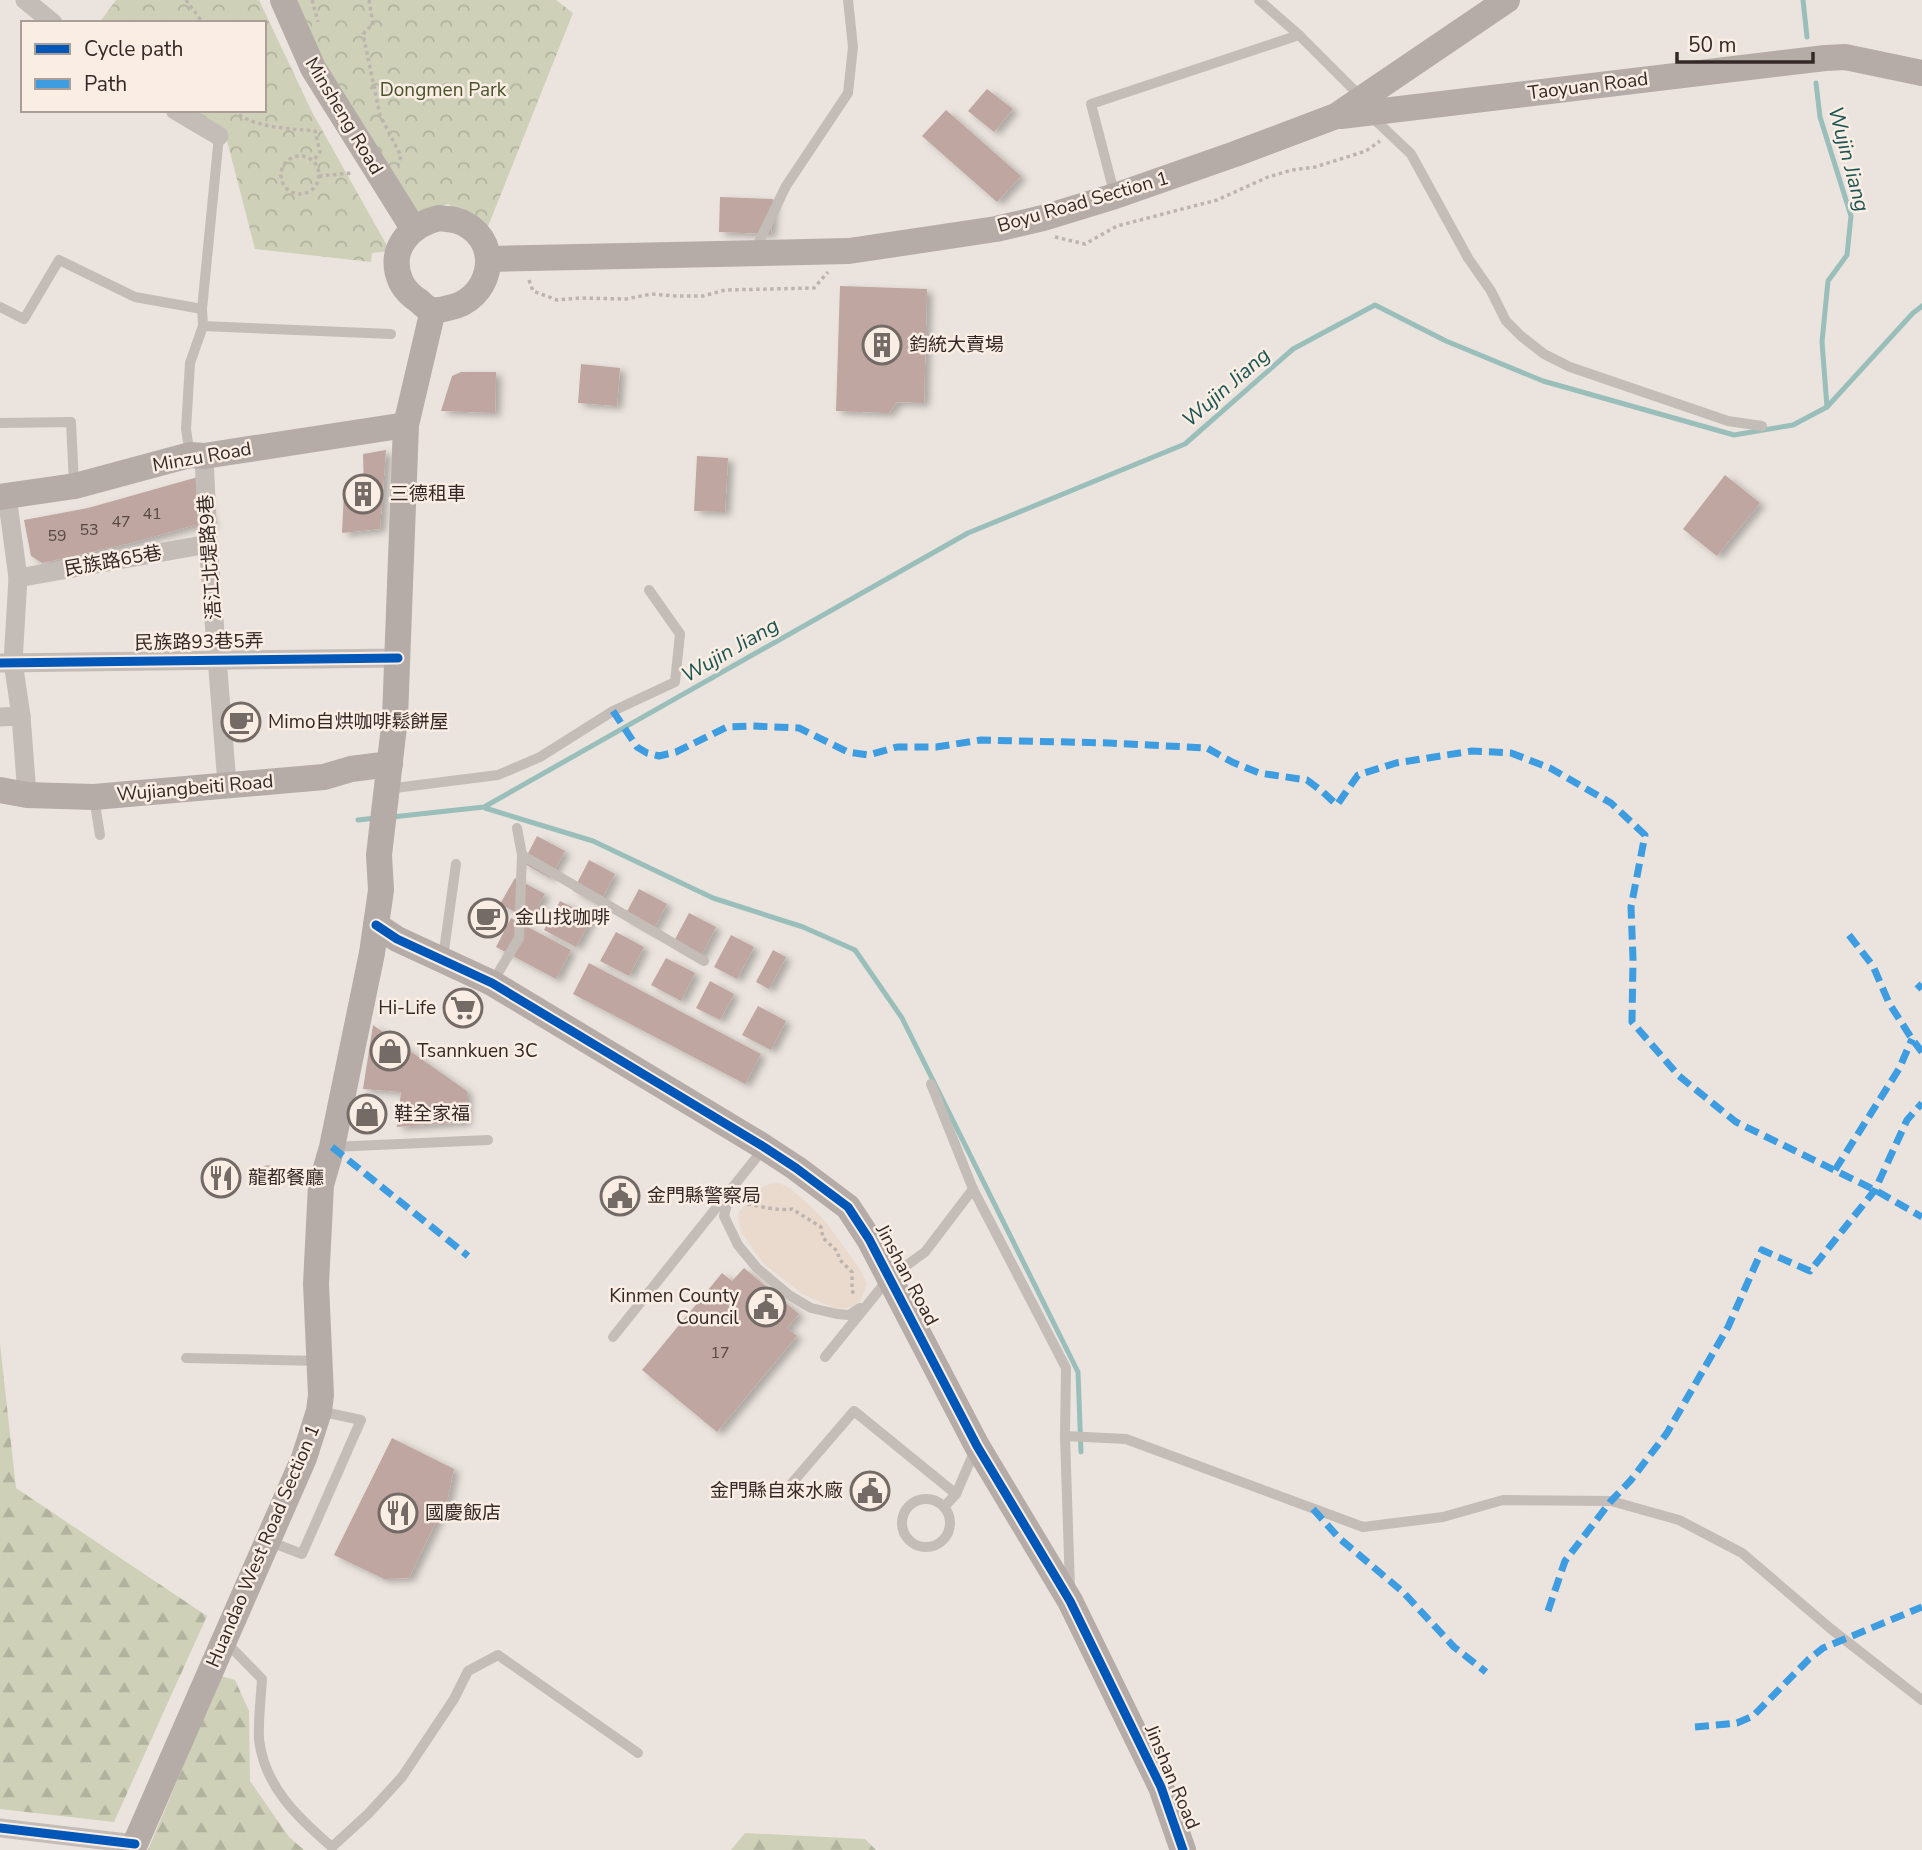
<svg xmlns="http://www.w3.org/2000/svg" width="1922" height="1850" font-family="'Nunito Sans','Noto Sans TC',sans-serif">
<defs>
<pattern id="forest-firs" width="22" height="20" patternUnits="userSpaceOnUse" patternTransform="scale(1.75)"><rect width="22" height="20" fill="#ced0b8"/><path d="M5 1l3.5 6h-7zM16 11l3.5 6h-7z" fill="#b2b39e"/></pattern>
<pattern id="park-crowns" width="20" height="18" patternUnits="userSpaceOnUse" patternTransform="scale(1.75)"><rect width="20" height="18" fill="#ced0b8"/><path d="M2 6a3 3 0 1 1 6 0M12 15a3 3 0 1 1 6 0" fill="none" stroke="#b2b39e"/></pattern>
<filter id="shadow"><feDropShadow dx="5.5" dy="3.5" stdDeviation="3.5" flood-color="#0004"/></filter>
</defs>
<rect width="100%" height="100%" fill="#ebe4de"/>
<!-- forest -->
<g fill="url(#forest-firs)">
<polygon points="0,1344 16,1488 207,1616 114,1822 0,1809"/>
<polygon points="221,1676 235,1680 249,1711 250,1781 289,1837 304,1850 148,1850"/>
<polygon points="745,1833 865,1839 876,1850 731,1850"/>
</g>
<!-- park -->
<g fill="url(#park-crowns)">
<polygon points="116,0 259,0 312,112 390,251 372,253 371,262 255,249 225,133 181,110 264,110 264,23 99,23"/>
<polygon points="292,0 556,0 573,13 487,229 448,204 417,211 318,62"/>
</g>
<!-- plaza -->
<polygon fill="#eadacd" points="780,1183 791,1189 815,1210 828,1225 860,1269 867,1284 865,1290 860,1302 849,1308 836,1309 802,1294 763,1263 741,1232 738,1219 739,1212 760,1188 769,1184"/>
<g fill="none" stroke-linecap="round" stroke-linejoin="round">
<!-- stream -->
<g stroke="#9abeba" stroke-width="5">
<polyline points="1803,0 1807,37"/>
<polyline points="1827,407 1913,313 1922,306"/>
<polyline points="485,808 593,841 713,898 803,927 855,950 902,1018 1078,1372 1081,1452"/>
<polyline points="392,817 484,807 968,533 1185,444 1293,349 1375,305 1446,341 1543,381 1734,435 1793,425 1827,407 1822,342 1828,281 1847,255 1851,216 1820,117 1816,83"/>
<polyline points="358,820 376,818"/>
</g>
</g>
<!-- building -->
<g fill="#bfa6a0" filter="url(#shadow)">
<polygon points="987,89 1013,109 994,132 968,111"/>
<polygon points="946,110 1021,176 997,202 922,136"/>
<polygon points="720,197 773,199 771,234 719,232"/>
<polygon points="840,286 927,289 924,403 897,402 889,413 836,411"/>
<polygon points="581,364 620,368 617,406 578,403"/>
<polygon points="461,372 496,372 495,413 441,411 452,376"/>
<polygon points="386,450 380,529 342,533 344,492 364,489 363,454"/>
<polygon points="697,456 728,458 725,512 694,511"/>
<polygon points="1725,475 1760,503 1717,556 1683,529"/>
<polygon points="198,477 212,525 197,529 195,525 131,543 42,563 31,556 24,520 88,508"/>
<polygon points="537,836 565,851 550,878 523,863"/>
<polygon points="589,860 615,874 599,904 573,891"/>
<polygon points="515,878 545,894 530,920 500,904"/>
<polygon points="639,889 667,904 652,932 624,917"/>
<polygon points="560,901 592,917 576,947 544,930"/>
<polygon points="689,913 716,927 700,958 673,943"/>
<polygon points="511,918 571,950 556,979 496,947"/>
<polygon points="616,932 644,947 629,976 600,961"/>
<polygon points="731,935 754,947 737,979 714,967"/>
<polygon points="773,950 786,957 769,989 756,982"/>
<polygon points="666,958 695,973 681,1001 651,985"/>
<polygon points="589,963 761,1054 745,1084 573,994"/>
<polygon points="710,981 734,994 720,1020 696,1008"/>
<polygon points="758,1006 786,1021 771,1050 742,1035"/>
<polygon points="373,1025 467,1091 466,1122 397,1127 401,1092 363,1089"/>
<polygon points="744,1268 799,1314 787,1328 797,1336 717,1432 642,1370 722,1273 732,1281"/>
<polygon points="392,1438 454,1469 448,1497 409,1578 384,1579 334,1555"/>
</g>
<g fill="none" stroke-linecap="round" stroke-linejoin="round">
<!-- path -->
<g stroke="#bdb4b0" stroke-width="3.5" stroke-dasharray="3.5 3.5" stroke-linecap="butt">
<polyline points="186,0 203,23"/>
<polyline points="312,0 318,22"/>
<polyline points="369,0 373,24 363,34 380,115 401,156 398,165"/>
<path d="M234,110c16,18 59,19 81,21l5,21 -7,9"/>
<circle cx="300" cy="175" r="19"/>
<polyline points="319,176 352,173"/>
<polyline points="1055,237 1085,244 1117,226 1217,200 1268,177 1292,170 1315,167 1366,151 1380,141"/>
<polyline points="529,280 533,291 557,300 580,298 626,299 651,294 675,296 703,296 725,290 814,288 828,272"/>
<path d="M741,1202c15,4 37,9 51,7l29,18 2,11 14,13 3,9 12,12v18l2,5"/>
</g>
<!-- lane -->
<g stroke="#c4bcb7" stroke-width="10">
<polyline points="1259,0 1299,35 1362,98"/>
<polyline points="1372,117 1411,154 1468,258 1491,291 1506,321 1521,336 1544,354 1570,367 1728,421 1762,426"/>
<polyline points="1115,196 1091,104 1299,35"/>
<polyline points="754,252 786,186 848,93 853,47 848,0"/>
<polyline points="0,307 24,319 59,260 135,297 202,309 203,326 190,363 186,429 190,455"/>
<polyline points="202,309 219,136"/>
<polyline points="203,326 391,334"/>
<polyline points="0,423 71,422 74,484"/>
<polyline points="387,789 498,775 540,757 613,711 675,682 680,634 649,590"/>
<polyline points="94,798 100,835"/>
<polyline points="522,855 704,961"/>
<polyline points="443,958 456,864"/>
<polyline points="492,983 519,938 522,855 517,828"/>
<polyline points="931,1084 973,1189 1066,1368 1065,1436 1070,1588"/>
<polyline points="332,1147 488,1140"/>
<polyline points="268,1170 320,1185"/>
<polyline points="730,1192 724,1216 738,1245 757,1268 789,1295 811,1308 837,1314 849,1315 860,1308"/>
<polyline points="613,1337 764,1148"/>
<polyline points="825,1357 889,1278 925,1252 973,1189"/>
<polyline points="186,1358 318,1361"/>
<polyline points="1065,1436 1126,1439 1363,1527 1443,1517 1503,1500 1611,1501 1679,1520 1742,1553 1831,1629 1922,1700"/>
<polyline points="786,1490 854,1411 956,1494"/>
<circle cx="926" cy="1523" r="24"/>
<polyline points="944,1507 956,1494 975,1450"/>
<polyline points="268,1541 302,1554 361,1420 319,1411"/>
<path d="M225,1641l37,38c-1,19 -4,41 -3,60 5,47 39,79 73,108l36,-33 34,-37 52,-78 14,-28 30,-16 140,98"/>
</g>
<!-- street -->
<g stroke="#c4bcb7" stroke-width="19">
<polyline points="25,0 53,23"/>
<polyline points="175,110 219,136"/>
<polyline points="204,456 208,544 227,784"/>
<polyline points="7,496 18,578 13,662 21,716 27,795"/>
<polyline points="18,578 208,544"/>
<polyline points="0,663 398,658"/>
<polyline points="0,717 21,716"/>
<polyline points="0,1828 135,1844"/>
</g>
<!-- secondary -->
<g stroke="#b5aca8" stroke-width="26">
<polyline points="283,0 313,68 413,228"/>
<polyline points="1341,116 1825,58 1845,57 1922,73"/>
<path d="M439,218c9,1 18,1 26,6 39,21 25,77 -17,84 -4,1 -12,3 -16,2 -4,-1 -10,-6 -13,-9 -8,-5 -14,-11 -18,-19 -14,-32 8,-57 38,-64z"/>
<polyline points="488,259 849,251 996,229 1043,218 1115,196 1235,154 1336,116 1507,0"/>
<polyline points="0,497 75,486 190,455 204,456 406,425"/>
<polyline points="0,790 27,795 94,797 324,777 351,769 390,764"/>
<polyline points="376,925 397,939 492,983 764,1147 796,1168 848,1207 869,1239 977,1446 1070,1601 1161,1787 1183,1850"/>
<polyline points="130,1850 135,1844 304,1458 319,1411 321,1395 316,1284 321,1185 332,1147 372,953 381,890 379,855 395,718 406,425 433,310"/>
</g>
<!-- quiet -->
<g stroke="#3e9ce0" stroke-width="7" stroke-dasharray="14 7" stroke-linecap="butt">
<polyline points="613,711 637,747 647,753 659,756 676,752 727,727 753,726 799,728 848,752 869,755 897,747 936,747 981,740 1109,743 1207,748 1232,762 1259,773 1307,780 1323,792 1337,805 1358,775 1396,763 1472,751 1511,753 1550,768 1611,803 1645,835 1631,907 1633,959 1632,1022 1679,1076 1736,1122 1875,1190 1922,1217"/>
<polyline points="1849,935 1873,966 1889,1003 1912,1039 1922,1052"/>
<polyline points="1917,984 1922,989"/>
<polyline points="332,1147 468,1256"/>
<polyline points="1835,1170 1899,1069 1912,1039"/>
<polyline points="1313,1509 1339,1538 1403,1592 1454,1647 1486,1672"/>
<polyline points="1548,1611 1565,1561 1611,1501 1631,1480 1667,1433 1728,1327 1762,1250 1810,1271 1875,1190 1907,1120 1922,1103"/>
<polyline points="1695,1727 1737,1723 1753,1716 1809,1659 1823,1648 1922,1607"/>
</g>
<defs>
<g id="cycleway">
<polyline points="0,663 398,658"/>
<polyline points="376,925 397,939 492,983 764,1147 796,1168 848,1207 869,1239 977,1446 1070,1601 1161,1787 1183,1850"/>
<polyline points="0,1828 135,1844"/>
</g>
</defs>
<!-- cycleway casing -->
<use href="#cycleway" stroke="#f9ede4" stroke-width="13"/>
<!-- cycleway -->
<use href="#cycleway" stroke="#0057b8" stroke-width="9"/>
</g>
<!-- icons -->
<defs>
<symbol id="building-ring" viewBox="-11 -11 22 22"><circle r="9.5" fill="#f9ede4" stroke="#746a66" stroke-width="1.5"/><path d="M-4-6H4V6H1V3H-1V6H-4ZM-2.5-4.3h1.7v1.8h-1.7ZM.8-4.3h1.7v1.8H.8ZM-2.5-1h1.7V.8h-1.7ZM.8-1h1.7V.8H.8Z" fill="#746a66"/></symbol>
<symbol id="cafe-ring" viewBox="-11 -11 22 22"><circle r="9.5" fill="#f9ede4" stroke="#746a66" stroke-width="1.5"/><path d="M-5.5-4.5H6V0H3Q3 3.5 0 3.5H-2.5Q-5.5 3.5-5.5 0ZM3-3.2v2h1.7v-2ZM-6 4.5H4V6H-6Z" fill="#746a66"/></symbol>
<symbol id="supermarket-ring" viewBox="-11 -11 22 22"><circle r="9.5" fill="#f9ede4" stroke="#746a66" stroke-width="1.5"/><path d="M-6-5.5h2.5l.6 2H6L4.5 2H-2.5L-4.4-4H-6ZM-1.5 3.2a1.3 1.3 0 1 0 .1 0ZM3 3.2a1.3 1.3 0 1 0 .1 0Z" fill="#746a66"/></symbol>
<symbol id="shop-ring" viewBox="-11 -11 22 22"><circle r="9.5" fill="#f9ede4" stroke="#746a66" stroke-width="1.5"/><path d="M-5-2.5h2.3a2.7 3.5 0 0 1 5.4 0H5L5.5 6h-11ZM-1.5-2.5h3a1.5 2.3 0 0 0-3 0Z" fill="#746a66"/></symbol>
<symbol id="restaurant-ring" viewBox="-11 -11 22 22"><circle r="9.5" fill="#f9ede4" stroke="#746a66" stroke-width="1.5"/><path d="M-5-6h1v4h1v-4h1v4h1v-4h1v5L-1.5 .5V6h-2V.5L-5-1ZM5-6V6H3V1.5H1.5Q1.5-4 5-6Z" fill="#746a66"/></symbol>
<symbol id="civic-ring" viewBox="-11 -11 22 22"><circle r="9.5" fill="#f9ede4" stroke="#746a66" stroke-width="1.5"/><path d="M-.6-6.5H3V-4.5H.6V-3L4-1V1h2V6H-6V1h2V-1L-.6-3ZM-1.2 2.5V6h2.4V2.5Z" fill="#746a66"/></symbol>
</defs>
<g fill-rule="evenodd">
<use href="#building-ring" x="860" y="323" width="44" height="44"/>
<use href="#building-ring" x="341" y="472" width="44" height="44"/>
<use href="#cafe-ring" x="219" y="700" width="44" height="44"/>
<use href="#cafe-ring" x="466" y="896" width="44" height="44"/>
<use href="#supermarket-ring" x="441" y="986" width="44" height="44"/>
<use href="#shop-ring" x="368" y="1029" width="44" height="44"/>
<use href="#shop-ring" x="345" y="1092" width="44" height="44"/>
<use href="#restaurant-ring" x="199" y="1156" width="44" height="44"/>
<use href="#civic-ring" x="598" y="1174" width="44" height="44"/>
<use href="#civic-ring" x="744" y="1285" width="44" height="44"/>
<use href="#civic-ring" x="848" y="1469" width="44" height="44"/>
<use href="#restaurant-ring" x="376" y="1491" width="44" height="44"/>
</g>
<g text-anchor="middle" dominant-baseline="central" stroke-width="5" stroke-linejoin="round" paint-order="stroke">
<!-- number labels -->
<g font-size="16" fill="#574844">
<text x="152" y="514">41</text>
<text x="121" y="522">47</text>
<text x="89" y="530">53</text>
<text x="57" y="536">59</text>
<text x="720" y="1353">17</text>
</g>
<!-- street labels -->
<g font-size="19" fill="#342926" stroke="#f9ede4">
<text transform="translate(1588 86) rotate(-7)">Taoyuan Road</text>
<text transform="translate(344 116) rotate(59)">Minsheng Road</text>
<text transform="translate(1083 202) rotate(-16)">Boyu Road Section 1</text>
<text transform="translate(202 457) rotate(-10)">Minzu Road</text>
<text transform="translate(210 557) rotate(-94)">浯江北堤路9巷</text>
<text transform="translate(113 561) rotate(-10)">民族路65巷</text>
<text transform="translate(199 642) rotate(-1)">民族路93巷5弄</text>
<text transform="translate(195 788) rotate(-5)">Wujiangbeiti Road</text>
<text transform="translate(907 1275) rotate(62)">Jinshan Road</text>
<text transform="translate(263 1546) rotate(-67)">Huandao West Road Section 1</text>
<text transform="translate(1172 1777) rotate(67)">Jinshan Road</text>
</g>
<!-- park labels -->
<g font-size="19" fill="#48532a" stroke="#f9ede4">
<text x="443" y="90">Dongmen Park</text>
</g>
<!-- poi labels -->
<g font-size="19" fill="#342926" stroke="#f9ede4" text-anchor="start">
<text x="909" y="345">鈞統大賣場</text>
<text x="390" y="494">三德租車</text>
<text x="268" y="722">Mimo自烘咖啡鬆餅屋</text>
<text x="515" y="918">金山找咖啡</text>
<text x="436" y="1008" text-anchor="end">Hi-Life</text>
<text x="417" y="1051">Tsannkuen 3C</text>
<text x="394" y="1114">鞋全家福</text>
<text x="248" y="1178">龍都餐廳</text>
<text x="647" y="1196">金門縣警察局</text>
<text x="739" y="1296" text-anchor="end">Kinmen County<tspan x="739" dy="22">Council</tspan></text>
<text x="843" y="1491" text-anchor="end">金門縣自來水廠</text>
<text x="425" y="1513">國慶飯店</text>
</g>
<!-- water labels -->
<g font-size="21" font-style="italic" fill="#1c5654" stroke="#f9ede4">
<text transform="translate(1849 159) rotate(75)">Wujin Jiang</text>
<text transform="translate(1226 387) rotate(-41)">Wujin Jiang</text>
<text transform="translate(730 650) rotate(-30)">Wujin Jiang</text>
</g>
</g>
<!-- legend -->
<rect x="21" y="21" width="245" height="91" fill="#f9ede4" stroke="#aa9f98" stroke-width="2"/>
<rect x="35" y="44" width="35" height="10" fill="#0057b8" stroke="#aa9f98" stroke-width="2"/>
<text x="84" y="56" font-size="21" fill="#342926">Cycle path</text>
<rect x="35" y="79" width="35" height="10" fill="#3e9ce0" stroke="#aa9f98" stroke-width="2"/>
<text x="84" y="91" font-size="21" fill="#342926">Path</text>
<!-- scale -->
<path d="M1677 52v10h136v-10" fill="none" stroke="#342926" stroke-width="3.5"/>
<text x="1688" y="52" font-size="21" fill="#342926" stroke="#f9ede4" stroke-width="5" paint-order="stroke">50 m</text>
</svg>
